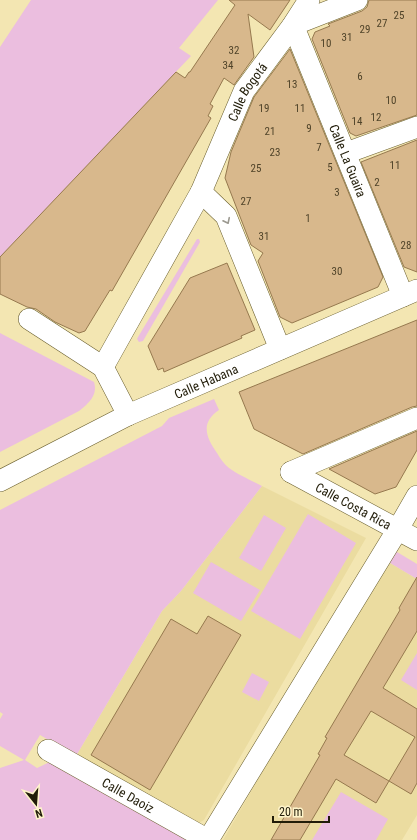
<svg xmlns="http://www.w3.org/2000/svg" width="417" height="840" font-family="'Roboto Condensed',sans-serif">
<rect width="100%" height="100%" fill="#f3e6b2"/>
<!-- built -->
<g fill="#ebdca0">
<polygon points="262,486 366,538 204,820 197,824 76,756 162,611 181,591"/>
<polygon points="385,560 417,579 417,815 402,840 223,840"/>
</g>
<!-- green -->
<g fill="#ebbedf">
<polygon points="31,0 218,0 179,48 191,56 0,257 0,47"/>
<polygon points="197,239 199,239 200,242 143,341 139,342 137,339 138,337"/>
<path d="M0,333l94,49c4,13 -5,21 -15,29l-79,41z"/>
<path d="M214,399l5,11c-19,13 -13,27 -2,43 3,5 7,11 12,15 9,7 22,12 33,18l-81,105 -19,20 -86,145 -36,-21 -15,25 12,8 17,-8 136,80h-190v-72l24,-8 -24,-14v-27l3,-5 -3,-2v-202l162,-84 7,-8z"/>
<polygon points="308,514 356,543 300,639 251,611"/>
<polygon points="264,515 286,528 261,571 239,558"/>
<polygon points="392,549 417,564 417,579 385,560"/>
<polygon points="211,562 260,590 241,621 193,593"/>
<polygon points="417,653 417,690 401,680"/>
<polygon points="252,673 269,682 259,701 242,692"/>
<polygon points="341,792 388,819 376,840 312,840"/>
</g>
<!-- building -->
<g fill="#d8b88c" stroke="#96794f">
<polygon points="229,0 290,0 270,30 248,14 254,57 234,85 224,78 210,104 213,106 208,116 211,118 112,291 110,290 102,303 85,331 79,333 55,322 36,309 27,307 0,294 0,257 176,72 185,78 189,72 190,72 235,5"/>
<polygon points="369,0 417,0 417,115 356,136 350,133 312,39 315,32 330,26 328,24 362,11 367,7"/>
<polygon points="290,49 383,277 378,287 292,323 280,317 258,261 263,253 251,245 225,178 231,152 254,97"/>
<polygon points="417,140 417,272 404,267 361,162"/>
<polygon points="227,263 255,330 241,336 242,338 164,372 163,368 158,370 148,346 190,278"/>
<polygon points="417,320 417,406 412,407 303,454 254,429 239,392"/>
<polygon points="417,431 417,450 396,487 375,494 329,469"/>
<polygon points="417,577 417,631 383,688 417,709 417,783 411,794 389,781 415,737 371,711 344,755 389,781 376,803 336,779 300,840 271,840 320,755 318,754 327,738 325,737 400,610 399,608"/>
<polygon points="208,616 241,635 150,790 91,755 171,619 197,634"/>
</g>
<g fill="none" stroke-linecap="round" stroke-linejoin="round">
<defs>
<g id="street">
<path id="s1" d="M357,0l-64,25 110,271"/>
<polyline points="346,153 417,127"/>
<polyline points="201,192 226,216 280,349"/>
<polyline points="29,319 103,367 128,415"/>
<path id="s2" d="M103,367l98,-175 43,-101 49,-66 16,-25"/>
<path id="s3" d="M291,472l126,68"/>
<polyline points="291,472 417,418"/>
<path id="s4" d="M0,481l128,-66 289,-125"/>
<path id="s5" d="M48,750l160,90"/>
<polyline points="208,840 398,529 417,496"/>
</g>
</defs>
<!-- street casing -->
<use href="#street" stroke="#6a5f2e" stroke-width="22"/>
<!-- street -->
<use href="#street" stroke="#fff" stroke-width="21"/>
</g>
<!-- one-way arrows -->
<defs><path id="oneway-chevron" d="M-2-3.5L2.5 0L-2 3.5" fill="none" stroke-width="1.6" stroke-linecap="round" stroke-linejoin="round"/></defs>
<use stroke="#9b9990" href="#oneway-chevron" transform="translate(227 221) rotate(64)"/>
<g text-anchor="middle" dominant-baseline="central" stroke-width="3.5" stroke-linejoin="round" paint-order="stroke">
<!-- number labels -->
<g font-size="11" fill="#4f4329">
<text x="399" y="15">25</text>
<text x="382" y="23">27</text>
<text x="365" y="29">29</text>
<text x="347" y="37">31</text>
<text x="326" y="43">10</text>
<text x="234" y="50">32</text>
<text x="228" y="65">34</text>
<text x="360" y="76">6</text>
<text x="292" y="84">13</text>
<text x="391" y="100">10</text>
<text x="264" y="108">19</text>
<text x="300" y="108">11</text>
<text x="376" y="117">12</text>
<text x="357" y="121">14</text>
<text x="309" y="128">9</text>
<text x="270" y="131">21</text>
<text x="319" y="147">7</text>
<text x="275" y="152">23</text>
<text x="395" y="165">11</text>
<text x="330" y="167">5</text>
<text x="256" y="168">25</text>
<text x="377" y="182">2</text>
<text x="337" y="192">3</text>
<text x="246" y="201">27</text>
<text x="308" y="218">1</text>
<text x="264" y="236">31</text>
<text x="406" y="245">28</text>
<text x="337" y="271">30</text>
</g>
<!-- street labels -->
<g font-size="13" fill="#211c08" stroke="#fef4ca">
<text stroke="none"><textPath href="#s2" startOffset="311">Calle Bogotá</textPath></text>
<text stroke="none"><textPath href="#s1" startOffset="215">Calle La Guaira</textPath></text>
<text stroke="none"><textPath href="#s4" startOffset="229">Calle Habana</textPath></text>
<text stroke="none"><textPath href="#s3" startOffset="71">Calle Costa Rica</textPath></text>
<text stroke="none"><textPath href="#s5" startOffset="92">Calle Daoiz</textPath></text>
</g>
</g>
<!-- north arrow -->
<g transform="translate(36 804) rotate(163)" stroke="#fef4ca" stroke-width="3" paint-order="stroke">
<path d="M0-3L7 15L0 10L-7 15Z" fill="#211c08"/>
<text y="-6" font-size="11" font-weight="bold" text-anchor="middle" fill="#211c08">N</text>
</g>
<!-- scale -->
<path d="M273 816v6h56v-6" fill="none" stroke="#211c08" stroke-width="2"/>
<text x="279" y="816" font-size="12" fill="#211c08" stroke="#fef4ca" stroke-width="3" paint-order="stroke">20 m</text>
</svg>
